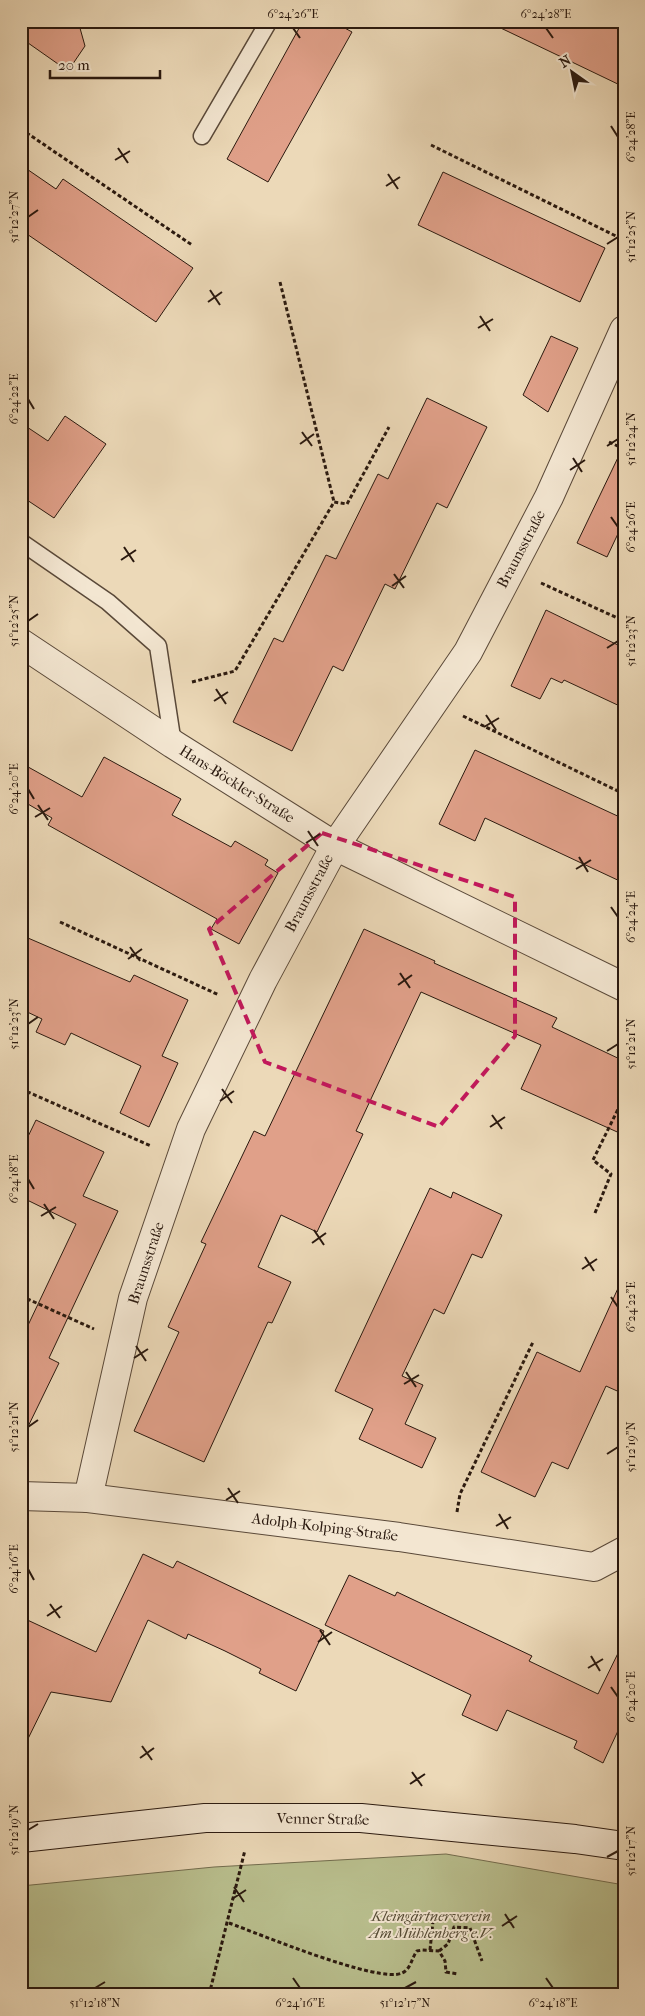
<svg xmlns="http://www.w3.org/2000/svg" width="645" height="2016" font-family="'IM FELL French Canon',serif">
<rect width="100%" height="100%" fill="#ecd9b8"/>
<filter id="stains"><feTurbulence type="fractalNoise" baseFrequency=".004" numOctaves="4"/><feColorMatrix values="0 0 0 0 .2 0 0 0 0 .09 0 0 0 0 .02 0 0 0 .5 -.17"/></filter>
<radialGradient id="worn" r=".72"><stop offset=".6" stop-color="#630" stop-opacity="0"/><stop offset="1" stop-color="#630" stop-opacity=".3"/></radialGradient>
<!-- green -->
<polygon fill="#b9bf8e" stroke="#726c4e" points="446,1854 624,1885 624,1995 21,1995 21,1886 214,1867"/>
<!-- building -->
<g fill="#e0a089" stroke="#2a190f">
<polygon points="21,21 78,21 85,46 68,71 21,38"/>
<polygon points="303,21 332,21 352,32 268,182 227,159"/>
<polygon points="486,21 624,21 624,87 574,63"/>
<polygon points="21,165 56,189 63,179 193,268 156,322 21,230"/>
<polygon points="443,172 605,248 580,302 418,225"/>
<polygon points="551,336 578,348 548,412 523,395"/>
<polygon points="427,398 487,427 447,508 437,503 395,589 385,584 343,671 333,666 292,751 233,722 274,638 283,642 326,555 336,559 378,474 388,479"/>
<polygon points="65,416 106,444 54,518 21,496 21,423 48,441"/>
<polygon points="624,445 624,521 607,557 577,543"/>
<polygon points="546,610 624,648 624,708 564,680 562,683 551,678 540,699 511,686"/>
<polygon points="475,750 624,819 624,883 485,818 475,841 439,824"/>
<polygon points="104,757 181,799 172,815 231,847 235,841 268,860 265,865 278,873 239,944 211,929 217,919 48,825 52,818 21,800 21,763 82,797"/>
<polygon points="364,929 435,961 434,963 557,1018 552,1027 624,1061 624,1135 521,1089 541,1045 421,992 356,1131 363,1134 317,1232 281,1215 258,1267 291,1282 272,1323 268,1322 204,1462 134,1431 179,1332 168,1327 206,1244 201,1242 254,1131 265,1136"/>
<polygon points="21,935 130,982 134,975 188,1000 162,1056 178,1063 149,1127 120,1113 141,1066 71,1033 65,1045 36,1032 42,1019 21,1009"/>
<polygon points="36,1120 104,1152 83,1196 118,1211 49,1358 59,1363 21,1441 21,1340 76,1224 21,1197 21,1151"/>
<polygon points="430,1188 451,1198 453,1192 502,1215 482,1258 472,1254 444,1314 434,1309 402,1376 423,1385 405,1424 436,1438 422,1468 359,1439 373,1409 335,1391"/>
<polygon points="624,1275 624,1394 606,1386 568,1469 552,1462 535,1497 481,1472 537,1352 580,1372"/>
<polygon points="143,1554 173,1568 177,1561 324,1631 296,1691 259,1673 261,1669 225,1651 188,1634 186,1639 148,1620 111,1702 51,1692 21,1753 21,1617 96,1652"/>
<polygon points="349,1575 395,1596 397,1592 532,1656 529,1661 598,1694 624,1641 624,1718 603,1763 574,1748 577,1741 507,1710 497,1731 462,1715 471,1695 325,1625"/>
</g>
<g fill="none" stroke-linecap="round" stroke-linejoin="round">
<defs>
<g id="lane">
<polyline points="202,136 269,21"/>
<polyline points="21,542 108,602 158,646 173,744"/>
</g>
<g id="street">
<polyline points="21,643 173,744 335,846 624,987"/>
<polyline points="21,1496 88,1498 399,1537 594,1567 624,1551"/>
<polyline points="88,1498 133,1298 191,1129 263,980 335,846 468,652 549,497 624,330"/>
</g>
<polyline id="secondary" points="21,1838 205,1818 361,1818 575,1839 624,1846"/>
</defs>
<!-- lane casing -->
<use href="#lane" stroke="#5a4939" stroke-width="19"/>
<!-- street casing -->
<use href="#street" stroke="#5a4939" stroke-width="30"/>
<!-- secondary casing -->
<use href="#secondary" stroke="#2a190f" stroke-width="30"/>
<!-- path -->
<g stroke="#2a190f" stroke-width="3" stroke-dasharray="4 2.5" stroke-linecap="butt">
<polyline points="21,129 192,245"/>
<polyline points="431,145 624,240"/>
<polyline points="280,282 334,502"/>
<polyline points="609,442 624,449"/>
<polyline points="541,583 624,621"/>
<polyline points="192,682 235,671 334,502 347,504 389,427"/>
<polyline points="463,716 624,794"/>
<polyline points="60,922 219,995"/>
<polyline points="21,1089 151,1146"/>
<polyline points="595,1213 611,1174 593,1160 624,1097"/>
<polyline points="21,1296 94,1329"/>
<polyline points="457,1512 460,1494 533,1342"/>
<path d="M229,1923c28,10 150,61 173,50 9,-4 9,-14 15,-22l5,-1 17,1 6,10 1,11 12,2"/>
<polyline points="430,1950 433,1921"/>
<polyline points="439,1951 448,1944 454,1927 470,1928 482,1961"/>
<polyline points="209,1995 245,1850"/>
</g>
<!-- lane -->
<use href="#lane" stroke="#f3e6d1" stroke-width="16"/>
<!-- street -->
<use href="#street" stroke="#f3e6d1" stroke-width="28"/>
<!-- secondary -->
<use href="#secondary" stroke="#f3e6d1" stroke-width="28"/>
</g>
<!-- marked area -->
<path fill="none" stroke="#c2185b" stroke-width="4" stroke-dasharray="10 6" stroke-linejoin="round" d="M322,833l193,64v139l-76,91 -174,-65 -56,-133z"/>
<!-- ticks -->
<path fill="none" stroke="#2a190f" stroke-width="2" d="M293,28l7,10M546,28l7,10M611,126l7,11M118,148l10,15M115,160l15,-9M388,174l10,15M386,186l14,-9M28,217l10,-7M607,244l11,-7M210,290l10,15M208,302l14,-10M480,316l10,15M478,328l15,-9M28,399l6,10M302,432l10,14M300,444l14,-10M607,446l11,-7M573,458l9,14M570,470l15,-10M611,517l7,10M124,547l10,15M121,560l15,-10M394,574l10,14M392,586l14,-10M28,621l10,-7M607,648l11,-7M216,689l10,15M214,701l14,-9M486,715l10,15M484,727l15,-9M28,789l6,10M38,805l10,15M35,817l15,-9M308,831l10,15M306,843l14,-9M579,857l9,15M576,869l15,-9M611,907l7,10M130,947l10,14M128,959l14,-10M400,973l10,15M398,985l14,-10M28,1024l10,-7M607,1051l11,-7M222,1089l10,14M220,1101l14,-10M492,1115l10,14M490,1127l15,-10M28,1179l6,10M44,1204l10,15M41,1216l15,-9M314,1230l10,15M312,1243l14,-10M585,1257l9,14M582,1269l15,-10M611,1297l7,10M136,1346l10,15M134,1358l14,-9M406,1372l10,15M404,1384l15,-9M28,1427l10,-7M607,1454l11,-7M228,1488l10,15M226,1500l14,-9M499,1514l9,15M496,1526l15,-9M28,1569l6,11M50,1604l10,14M47,1616l15,-10M320,1630l10,15M318,1642l14,-10M591,1656l9,15M588,1668l15,-9M611,1687l7,10M142,1746l10,14M140,1758l14,-10M412,1772l10,14M410,1784l15,-10M28,1830l10,-6M607,1857l11,-6M234,1887l10,15M232,1899l14,-9M505,1914l9,14M502,1926l15,-10M293,1978l7,10M546,1978l7,10M95,1988l10,-6M405,1988l11,-6"/>
<g text-anchor="middle" dominant-baseline="central" stroke-width="4" stroke-linejoin="round" paint-order="stroke">
<!-- street labels -->
<g font-size="15" fill="#2a190f" stroke="#f3e6d1">
<text transform="translate(521 549) rotate(-62)">Braunsstraße</text>
<text transform="translate(237 784) rotate(32)">Hans-Böckler-Straße</text>
<text transform="translate(309 893) rotate(-62)">Braunsstraße</text>
<text transform="translate(146 1263) rotate(-72)">Braunsstraße</text>
<text transform="translate(325 1527) rotate(7)">Adolph-Kolping-Straße</text>
<text transform="translate(323 1819) rotate(1)">Venner Straße</text>
</g>
<!-- park labels -->
<g font-size="15" font-style="italic" fill="#554b35" stroke="#f3e6d1">
<text x="431" y="1916">Kleingärtnerverein<tspan x="431" dy="17">Am Mühlenberg e.V.</tspan></text>
</g>
</g>
<!-- margin -->
<rect width="645" height="2016" fill="none" stroke="#ecd9b8" stroke-width="55"/>
<!-- north arrow -->
<g transform="translate(572 72) rotate(327)" stroke="#f3e6d1" stroke-width="4" paint-order="stroke">
<path d="M0-4L9 19L0 12L-9 19Z" fill="#2a190f"/>
<text y="-8" font-size="14" font-weight="bold" text-anchor="middle" fill="#2a190f">N</text>
</g>
<!-- scale -->
<path d="M50 70v8h110v-8" fill="none" stroke="#2a190f" stroke-width="2.5"/>
<text x="58" y="70" font-size="15" fill="#2a190f" stroke="#f3e6d1" stroke-width="4" paint-order="stroke">20 m</text>
<rect x="28" y="28" width="590" height="1960" fill="none" stroke="#2a190f" stroke-width="2"/>
<g font-size="12" text-anchor="middle" fill="#2a190f">
<text x="293" y="18">6°24'26"E</text>
<text x="546" y="18">6°24'28"E</text>
<text transform="translate(631 137) rotate(-90)" y="4">6°24'28"E</text>
<text transform="translate(14 217) rotate(-90)" y="4">51°12'27"N</text>
<text transform="translate(631 237) rotate(-90)" y="4">51°12'25"N</text>
<text transform="translate(14 399) rotate(-90)" y="4">6°24'22"E</text>
<text transform="translate(631 439) rotate(-90)" y="4">51°12'24"N</text>
<text transform="translate(631 527) rotate(-90)" y="4">6°24'26"E</text>
<text transform="translate(14 621) rotate(-90)" y="4">51°12'25"N</text>
<text transform="translate(631 641) rotate(-90)" y="4">51°12'23"N</text>
<text transform="translate(14 789) rotate(-90)" y="4">6°24'20"E</text>
<text transform="translate(631 917) rotate(-90)" y="4">6°24'24"E</text>
<text transform="translate(14 1024) rotate(-90)" y="4">51°12'23"N</text>
<text transform="translate(631 1044) rotate(-90)" y="4">51°12'21"N</text>
<text transform="translate(14 1179) rotate(-90)" y="4">6°24'18"E</text>
<text transform="translate(631 1307) rotate(-90)" y="4">6°24'22"E</text>
<text transform="translate(14 1427) rotate(-90)" y="4">51°12'21"N</text>
<text transform="translate(631 1447) rotate(-90)" y="4">51°12'19"N</text>
<text transform="translate(14 1569) rotate(-90)" y="4">6°24'16"E</text>
<text transform="translate(631 1697) rotate(-90)" y="4">6°24'20"E</text>
<text transform="translate(14 1830) rotate(-90)" y="4">51°12'19"N</text>
<text transform="translate(631 1851) rotate(-90)" y="4">51°12'17"N</text>
<text x="95" y="2007">51°12'18"N</text>
<text x="300" y="2007">6°24'16"E</text>
<text x="405" y="2007">51°12'17"N</text>
<text x="553" y="2007">6°24'18"E</text>
</g>
<rect width="100%" height="100%" filter="url(#stains)"/>
<rect width="100%" height="100%" fill="url(#worn)"/>
</svg>
